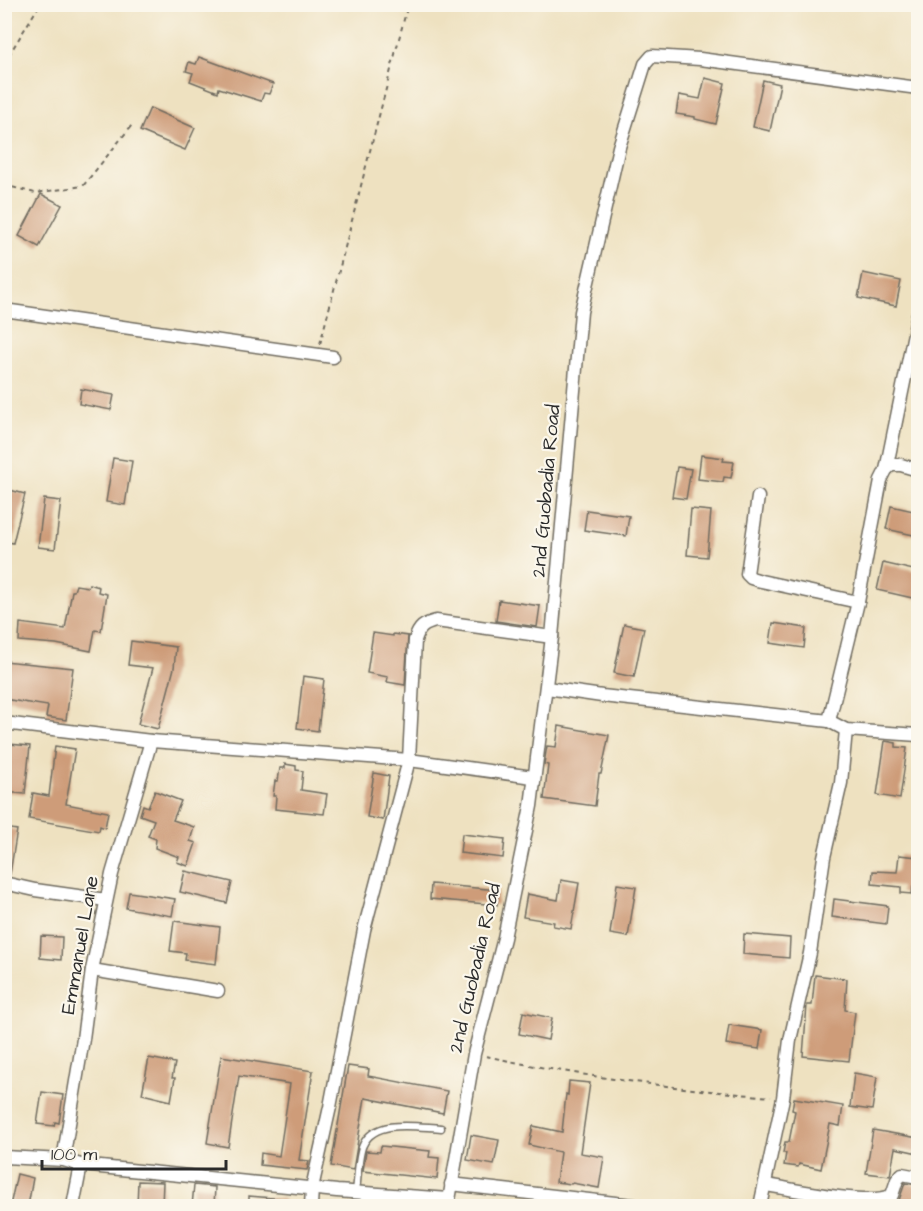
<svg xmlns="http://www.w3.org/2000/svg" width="923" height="1211" font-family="'Architects Daughter',sans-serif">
<rect width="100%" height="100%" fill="#fbf7ec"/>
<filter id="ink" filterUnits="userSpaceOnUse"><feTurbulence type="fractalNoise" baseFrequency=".0167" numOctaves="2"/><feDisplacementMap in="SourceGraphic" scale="12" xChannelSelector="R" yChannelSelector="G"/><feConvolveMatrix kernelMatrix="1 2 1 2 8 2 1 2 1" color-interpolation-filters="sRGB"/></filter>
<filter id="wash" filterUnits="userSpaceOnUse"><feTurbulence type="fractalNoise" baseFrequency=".008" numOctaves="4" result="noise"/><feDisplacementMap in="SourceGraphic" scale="24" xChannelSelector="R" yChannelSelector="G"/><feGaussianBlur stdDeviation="1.35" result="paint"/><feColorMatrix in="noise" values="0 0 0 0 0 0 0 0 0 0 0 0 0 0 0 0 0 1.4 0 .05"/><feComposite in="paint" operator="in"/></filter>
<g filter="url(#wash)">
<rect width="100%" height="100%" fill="#eee1c0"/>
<g id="blocks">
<!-- building -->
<g fill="#ce9c79">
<polygon points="199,57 273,84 269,94 264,93 261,101 219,88 218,92 190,81 193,73 186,71 189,62 196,64"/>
<polygon points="705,78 725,83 716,124 695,119 695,117 676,114 679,95 700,99"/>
<polygon points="763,80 780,84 770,131 753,127"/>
<polygon points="150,108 195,128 185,150 140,131"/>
<polygon points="41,194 62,205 39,247 19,236"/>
<polygon points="863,273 901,281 896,306 858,298"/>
<polygon points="81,389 114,395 111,410 79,404"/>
<polygon points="701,455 724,458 723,461 734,462 731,478 724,477 723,482 698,479"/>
<polygon points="113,458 132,461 125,505 106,502"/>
<polygon points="677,467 691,469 686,499 672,497"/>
<polygon points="6,489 25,494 13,543 4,541 4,497"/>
<polygon points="44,499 61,501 55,549 38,547"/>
<polygon points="891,506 918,512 918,536 886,529"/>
<polygon points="691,509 711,511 707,557 687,555"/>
<polygon points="587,510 629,516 626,536 584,530"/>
<polygon points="883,563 918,571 917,599 877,590"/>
<polygon points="89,584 99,587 98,592 107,594 101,631 95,630 91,651 56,644 19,641 20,623 65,629 72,591 74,591 76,585 88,587"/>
<polygon points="499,600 540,606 537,627 496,621"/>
<polygon points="773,623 806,628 804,648 770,643"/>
<polygon points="624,624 644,628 634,677 614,673"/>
<polygon points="373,633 393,636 393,634 408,636 405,685 387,682 388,677 367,673"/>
<polygon points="131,641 176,647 174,668 158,729 138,724 153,668 128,665"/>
<polygon points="4,661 73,668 66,720 46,717 48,706 4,699"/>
<polygon points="303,676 324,679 318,731 297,728"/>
<polygon points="559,726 609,735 601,774 599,774 595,806 544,799 548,765 544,764 547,746 556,747"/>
<polygon points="885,741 896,743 896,747 907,748 900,799 877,795"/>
<polygon points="9,744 30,746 25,794 4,792"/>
<polygon points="55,746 75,749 66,804 108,812 105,828 100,826 99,831 29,819 33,793 49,796"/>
<polygon points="285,764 296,766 296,770 303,771 301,790 327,794 324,814 275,809 276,796 273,796 275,781 278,781 280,768 285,768"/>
<polygon points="374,773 389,776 383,820 367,817"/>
<polygon points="155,791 181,801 173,820 194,827 190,841 196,843 188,866 177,862 179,857 155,848 156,839 148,836 154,820 140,815 143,805 148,807"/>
<polygon points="4,828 17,830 10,874 4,873"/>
<polygon points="462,834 505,839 503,858 460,853"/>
<polygon points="899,855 918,857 917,887 913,886 912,894 901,893 901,887 872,884 873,871 897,872"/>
<polygon points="185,871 232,882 227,903 180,892"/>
<polygon points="561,880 579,883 571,929 553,926 554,922 523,917 527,894 558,900"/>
<polygon points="431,884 498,890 497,905 430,899"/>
<polygon points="617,884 636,887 628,937 610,934"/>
<polygon points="129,892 175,899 172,916 126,908"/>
<polygon points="834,899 888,906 886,924 832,917"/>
<polygon points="174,921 220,927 216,964 185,960 186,953 170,951"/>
<polygon points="744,934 790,938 789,958 743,954"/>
<polygon points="41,936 62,937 61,960 40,958"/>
<polygon points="815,975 847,979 845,1010 855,1012 849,1061 803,1056 807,1005 812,1005"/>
<polygon points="523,1012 552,1018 548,1040 519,1034"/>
<polygon points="729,1025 762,1030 759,1049 726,1044"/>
<polygon points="221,1056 313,1071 299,1160 309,1161 307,1170 260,1165 261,1153 279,1156 290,1084 239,1076 228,1147 207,1143"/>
<polygon points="149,1058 175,1063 172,1078 175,1078 171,1101 142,1094"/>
<polygon points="348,1066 369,1069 368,1076 447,1091 443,1113 365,1098 353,1170 331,1166"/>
<polygon points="854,1073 877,1077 872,1110 850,1107"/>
<polygon points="569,1081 590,1083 580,1153 604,1157 599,1188 572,1183 571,1184 556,1182 560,1152 529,1145 533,1126 562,1132 566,1094 568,1095"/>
<polygon points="42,1092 63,1095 59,1123 55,1122 54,1126 37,1124"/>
<polygon points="794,1098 843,1106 840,1126 830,1124 821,1169 799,1164 798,1167 784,1165 786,1153 783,1153 785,1142 789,1142 795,1111 792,1110"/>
<polygon points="873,1130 918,1138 918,1153 895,1148 890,1176 866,1173"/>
<polygon points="471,1135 499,1140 494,1165 467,1160"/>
<polygon points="381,1146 430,1151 429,1157 439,1158 437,1179 363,1171 366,1151 380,1152"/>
<polygon points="17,1174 33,1178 28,1206 10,1206"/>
<polygon points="138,1181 163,1182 162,1206 137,1206"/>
<polygon points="905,1183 918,1185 916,1206 897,1206"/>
<polygon points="194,1185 215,1187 214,1206 192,1206"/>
<polygon points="249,1196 284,1199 284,1206 249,1206"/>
</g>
</g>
</g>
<g filter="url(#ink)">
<use href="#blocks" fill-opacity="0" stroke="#6f6b5f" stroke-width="1.5"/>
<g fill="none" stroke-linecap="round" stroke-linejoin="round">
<defs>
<path id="service" d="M356,1191c2,-13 2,-36 7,-46 12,-27 55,-18 78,-17"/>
<g id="minor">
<polyline points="4,310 333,357"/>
<polyline points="886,470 918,314"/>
<polyline points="758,497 747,574 751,578 761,581 858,602"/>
<polyline points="547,688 602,696 829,721 846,730 918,735"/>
<polyline points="829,721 858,602 881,480 886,470 891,465 901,465 918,470"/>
<polyline points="4,723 151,741 409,760 533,777"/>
<polyline points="4,883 35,890 106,900"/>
<polyline points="92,970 218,991"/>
<polyline points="4,1157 63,1160 81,1165 337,1191 449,1199"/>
<polyline points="63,1160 83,1039 92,970 112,874 151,741"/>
<polyline points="451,1184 641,1206"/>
<path d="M766,1185c27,4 104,22 126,10l5,-15 5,-6 16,3"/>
<polyline points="73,1206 81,1165"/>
<path d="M311,1206l1,-18 18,-81 34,-177 45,-170 6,-120c4,-13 9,-16 21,-19l116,16"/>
<polyline points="448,1206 474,1054 504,938 531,806 552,637 581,312 619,147 645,64 652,56 700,59 918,88"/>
<polyline points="760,1206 783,1098 790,1040 810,953 824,857 841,783 846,730"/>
</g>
</defs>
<!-- service casing -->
<use href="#service" stroke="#6f6b5f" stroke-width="9"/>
<!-- minor casing -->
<use href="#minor" stroke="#6f6b5f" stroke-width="15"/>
<!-- path -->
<g stroke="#6f6b5f" stroke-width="2" stroke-dasharray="4.5 4.5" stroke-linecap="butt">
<polyline points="4,63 40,4"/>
<polyline points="4,185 35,193 83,186 132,125"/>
<polyline points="320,344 408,4"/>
<path d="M486,1056c94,21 189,32 285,41"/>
</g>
<!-- service -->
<use href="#service" stroke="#fff" stroke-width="6"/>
<!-- minor -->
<use href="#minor" stroke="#fff" stroke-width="12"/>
</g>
</g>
<g text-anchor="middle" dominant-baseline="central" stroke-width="4.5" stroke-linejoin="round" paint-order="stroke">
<!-- street labels -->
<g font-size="20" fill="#2b2b2b" stroke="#fbf7ec">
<text transform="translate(546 491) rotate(-85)">2nd Guobadia Road</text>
<text transform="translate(80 945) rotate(-80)">Emmanuel Lane</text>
<text transform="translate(475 968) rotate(-77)">2nd Guobadia Road</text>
</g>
</g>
<!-- margin -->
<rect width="923" height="1211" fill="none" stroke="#fbf7ec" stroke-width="24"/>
<!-- scale -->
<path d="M42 1160v9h184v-9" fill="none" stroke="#2b2b2b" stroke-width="3"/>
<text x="51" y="1160" font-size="18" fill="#2b2b2b" stroke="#fbf7ec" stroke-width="4.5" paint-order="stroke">100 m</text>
</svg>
